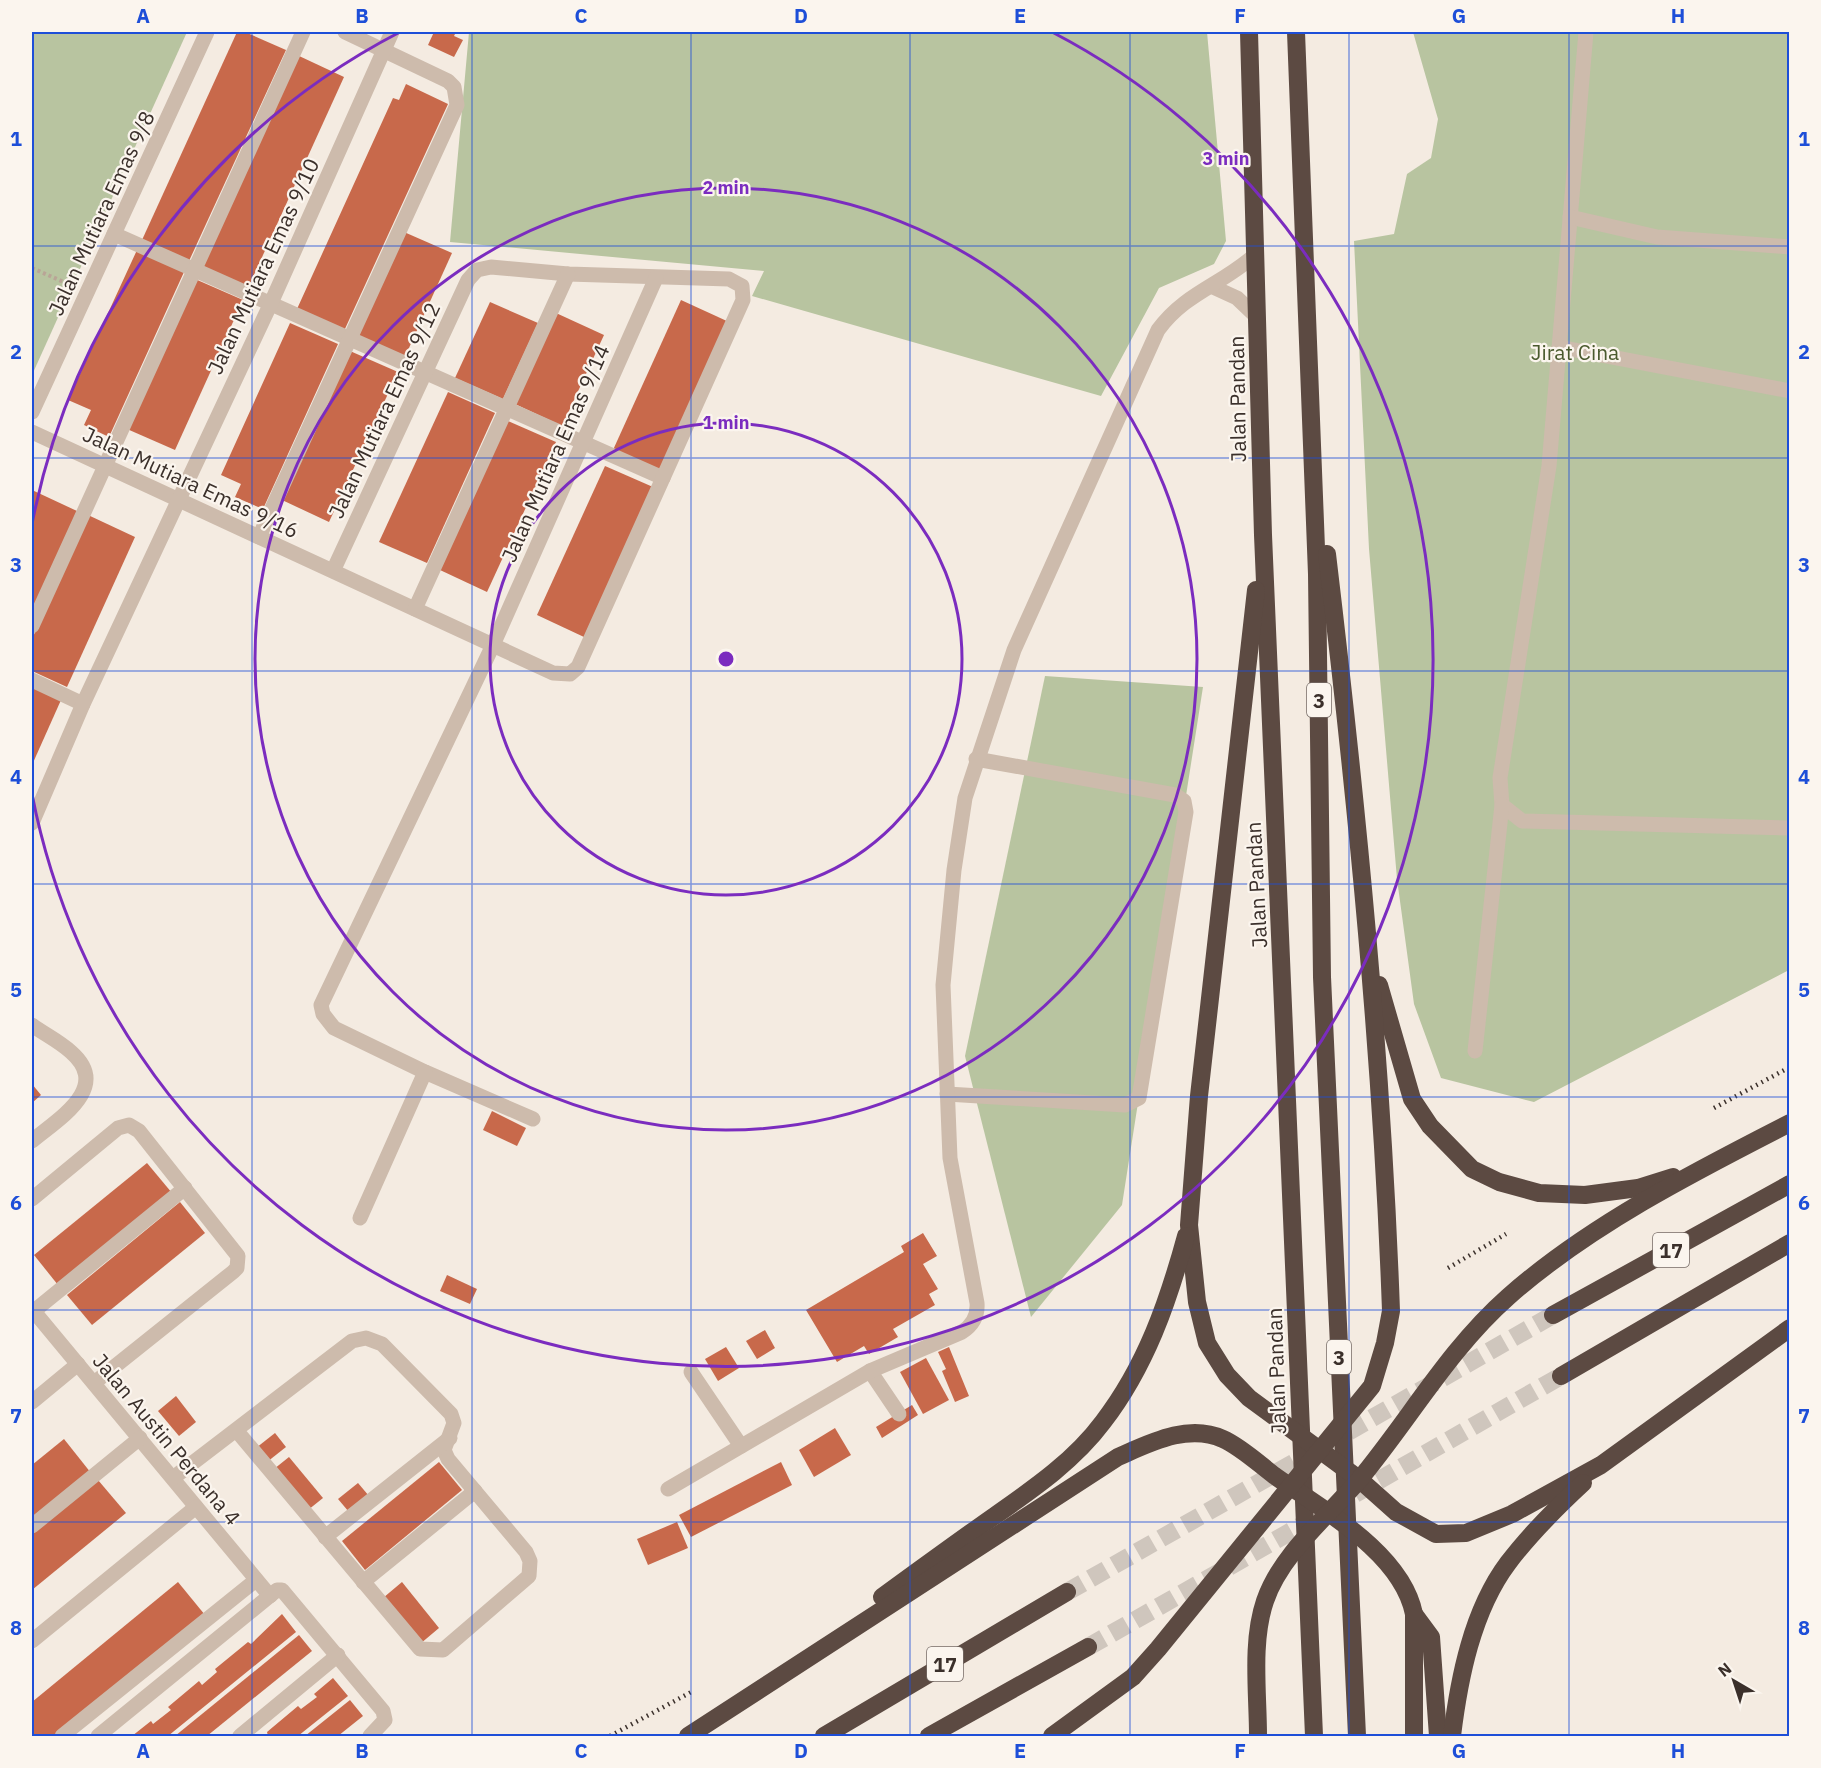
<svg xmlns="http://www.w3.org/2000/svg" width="1821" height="1768" font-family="'IBM Plex Sans',sans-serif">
<rect width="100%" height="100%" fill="#f4ebe1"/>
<!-- green -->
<g fill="#b8c4a0">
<polygon points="32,32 187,32 32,375"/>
<polygon points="469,32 1207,32 1226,241 1214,264 1159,288 1101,396 752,296 764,271 450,242"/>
<polygon points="1413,32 1789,32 1789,970 1534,1102 1441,1078 1414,1004 1397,879 1369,549 1354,241 1394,234 1407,174 1431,158 1438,119"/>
<polygon points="1045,676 1203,687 1122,1205 1031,1317 965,1056"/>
</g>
<!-- building -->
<g fill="#c8694b">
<polygon points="237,32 245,32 286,50 189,261 142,240"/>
<polygon points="434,32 456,32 454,36 463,40 454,57 428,45"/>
<polygon points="297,55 344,77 248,288 201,266"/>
<polygon points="406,84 448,104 344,331 297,309 393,98 399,100"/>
<polygon points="404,232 452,253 404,359 356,338"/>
<polygon points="137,250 184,272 109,437 84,425 91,410 68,400"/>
<polygon points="195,279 243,300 175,450 127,429"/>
<polygon points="681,300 729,322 660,472 613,450"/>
<polygon points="490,302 538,323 503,399 455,378"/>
<polygon points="556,313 604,335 562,426 515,404"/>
<polygon points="290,323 338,344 263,509 235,497 241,484 221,475"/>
<polygon points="350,351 398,372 329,522 282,500"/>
<polygon points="448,392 495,413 427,563 379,542"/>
<polygon points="508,421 556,442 487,592 440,570"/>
<polygon points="605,466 653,487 584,637 537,615"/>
<polygon points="32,490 77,511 32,610"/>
<polygon points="88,515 135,537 67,687 32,671 32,639"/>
<polygon points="32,686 61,700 32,765"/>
<polygon points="32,1084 41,1095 32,1103"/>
<polygon points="492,1111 526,1128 517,1146 483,1130"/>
<polygon points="147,1163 172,1193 58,1285 34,1255"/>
<polygon points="180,1202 205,1233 92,1325 67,1295"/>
<polygon points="923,1233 937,1256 923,1264 938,1289 929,1294 935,1305 893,1329 898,1337 869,1354 864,1346 837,1362 806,1310 904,1252 901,1246"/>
<polygon points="447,1275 477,1289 470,1304 440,1291"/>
<polygon points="765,1330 775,1348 757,1359 746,1341"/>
<polygon points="726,1347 739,1368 718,1381 705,1359"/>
<polygon points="949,1347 969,1396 955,1402 942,1371 946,1369 938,1352"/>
<polygon points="926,1358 949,1400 923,1414 900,1372"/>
<polygon points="176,1396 196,1422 179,1436 158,1411"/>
<polygon points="912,1405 918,1415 882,1438 876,1427"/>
<polygon points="835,1428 851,1455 814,1477 799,1450"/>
<polygon points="275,1433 286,1447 267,1462 256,1448"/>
<polygon points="64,1439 91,1473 32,1521 32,1465"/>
<polygon points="289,1457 323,1498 308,1510 274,1469"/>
<polygon points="439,1462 462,1490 365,1570 342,1541"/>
<polygon points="781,1462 792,1485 691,1537 679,1515"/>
<polygon points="98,1480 126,1513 32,1590 32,1534"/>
<polygon points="358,1483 369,1496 349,1512 338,1499"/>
<polygon points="677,1522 688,1548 648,1565 637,1539"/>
<polygon points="178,1582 205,1615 57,1736 32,1736 32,1702"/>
<polygon points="402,1582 439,1628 420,1644 383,1598"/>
<polygon points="282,1614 296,1632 168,1736 132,1736 151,1721 153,1724 171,1710 168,1707 199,1681 202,1685 217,1672 215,1669 248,1642 251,1644"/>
<polygon points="299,1635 312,1651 207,1736 175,1736"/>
<polygon points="333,1678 348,1696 298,1736 268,1736 267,1732 298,1706 301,1709 317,1697 314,1694"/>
<polygon points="350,1700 363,1716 338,1736 305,1736"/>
</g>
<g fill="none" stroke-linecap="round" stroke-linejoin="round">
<!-- highway-tunnel -->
<g stroke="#cfc6bd" stroke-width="18" stroke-dasharray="18 9" stroke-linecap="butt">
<polyline points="1355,1494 1561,1376"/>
<polyline points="1067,1592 1553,1315"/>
<polyline points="1088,1647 1318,1516"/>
</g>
<!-- path -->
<polyline stroke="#b9a596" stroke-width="4" stroke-dasharray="3 3" stroke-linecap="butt" points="32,268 66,283"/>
<!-- minor -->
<g stroke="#cdbbac" stroke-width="15">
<polyline points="1586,32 1549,466 1500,778 1502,805 1522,821 1790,828"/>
<polyline points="1570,217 1657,237 1790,247"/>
<polyline points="114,234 663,478"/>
<polyline points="1213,287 1237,298 1258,318"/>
<polyline points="1559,347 1790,391"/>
<polyline points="32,412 207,32"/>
<polyline points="32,432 553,673 570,674 578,667 743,300 742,286 729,279 568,274 491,267 477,270 468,280 333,571"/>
<polyline points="259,537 457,105 454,87 448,81 345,32"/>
<polyline points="415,609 568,274"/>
<polyline points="32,626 303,32"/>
<polyline points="32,680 83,704"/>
<polyline points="32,823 83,704 271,303 392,32"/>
<path d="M32,1025c12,9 27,16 39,27 41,36 -13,67 -39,89"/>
<polyline points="1475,1051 1502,805"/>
<polyline points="947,1094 1125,1105 1139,1098 1186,812 1184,801 1175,795 976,759"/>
<polyline points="533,1119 425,1072 334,1028 323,1014 321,1005 493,645 656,278"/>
<polyline points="32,1199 118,1128 129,1125 139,1131 238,1256 237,1268 233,1272 94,1383"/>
<polyline points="360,1218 425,1072"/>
<polyline points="32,1309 270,1596"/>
<polyline points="34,1311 185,1188"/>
<polyline points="870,1371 899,1414"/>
<polyline points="691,1372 741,1446"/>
<polyline points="32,1402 78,1364"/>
<polyline points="173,1478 352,1341 366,1338 382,1344 451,1414 454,1423 444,1450 448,1459 526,1552 530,1561 529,1576 443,1650 420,1649 236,1430"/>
<path d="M668,1489l202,-118 92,-39c11,-7 16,-16 15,-29l-27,-145 -7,-173 11,-115 11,-72 49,-148 144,-320c28,-38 64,-45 98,-76"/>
<polyline points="32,1526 140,1438"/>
<polyline points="325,1537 450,1438"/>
<polyline points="363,1582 475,1491"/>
<polyline points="32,1641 196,1507"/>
<polyline points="62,1736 256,1580"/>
<polyline points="98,1736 277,1590 282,1590 383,1711 385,1720 370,1736"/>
<polyline points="240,1736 338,1655"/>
</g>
<!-- highway -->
<g stroke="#5c4a42" stroke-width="18">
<polyline points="1249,32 1263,535 1314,1736"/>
<polyline points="1296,32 1317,574 1322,977 1357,1736"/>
<polyline points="1256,590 1199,1096 1189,1225 1197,1302 1207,1343 1227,1375 1249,1398 1359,1479 1396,1512 1436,1534 1466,1533 1512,1514 1601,1465 1790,1328"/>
<polyline points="1379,985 1412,1099 1430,1126 1472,1169 1499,1182 1539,1193 1585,1195 1638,1188 1673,1177"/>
<polyline points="1553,1315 1790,1184"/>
<polyline points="1561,1376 1790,1243"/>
<path d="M882,1597c37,-27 74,-54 111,-80 40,-28 81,-56 110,-95 43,-56 65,-120 83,-186"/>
<polyline points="1414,1614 1431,1637 1438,1736"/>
<path d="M688,1736l430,-279c32,-14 70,-34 105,-18 18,8 36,25 52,37 48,34 127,77 139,138v122"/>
<polyline points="824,1736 1067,1592"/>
<polyline points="929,1736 1088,1647"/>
<path d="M1052,1736l81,-59 25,-28 214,-263 13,-43 6,-32c-9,-253 -34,-506 -64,-757"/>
<path d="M1258,1736c0,-43 -7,-94 7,-135 16,-47 62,-84 94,-121 50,-60 90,-131 149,-183 80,-71 186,-125 282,-174"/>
<path d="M1452,1736c7,-57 20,-125 56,-173 22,-29 48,-55 75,-80"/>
</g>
<!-- rail -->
<g stroke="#3b302b" stroke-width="4.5" stroke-dasharray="1.5 4.5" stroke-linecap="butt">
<polyline points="1714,1108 1790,1067"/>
<polyline points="1448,1268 1506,1234"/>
<polyline points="610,1736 693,1691"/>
</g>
</g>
<!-- grid -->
<path fill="none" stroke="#1d4ed8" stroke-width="1.5" stroke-opacity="0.55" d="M252,32v1704M472,32v1704M691,32v1704M910,32v1704M1130,32v1704M1349,32v1704M1569,32v1704M32,246h1758M32,458h1758M32,671h1758M32,884h1758M32,1097h1758M32,1310h1758M32,1522h1758"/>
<!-- distance rings -->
<g fill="none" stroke="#7b2cbf" stroke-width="3">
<circle cx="726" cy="659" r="236"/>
<circle cx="726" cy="659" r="471"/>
<path d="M32 524A707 707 0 0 1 400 32M1052 32A707 707 0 1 1 32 794"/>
</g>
<g text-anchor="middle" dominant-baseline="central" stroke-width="4.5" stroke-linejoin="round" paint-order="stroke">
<!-- shield labels -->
<g fill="#fbf5ee" stroke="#756b66" stroke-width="1.5">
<rect x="1307" y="683" width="24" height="34" rx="4.5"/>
<rect x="1653" y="1233" width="36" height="34" rx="4.5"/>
<rect x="1327" y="1340" width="24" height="34" rx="4.5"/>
<rect x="927" y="1647" width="36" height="34" rx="4.5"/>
</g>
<g font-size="20" font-weight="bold" fill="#3b302b">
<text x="1319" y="700">3</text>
<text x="1671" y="1250">17</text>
<text x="1339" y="1357">3</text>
<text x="945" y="1664">17</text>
</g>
<!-- street labels -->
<g font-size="21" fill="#3b302b" stroke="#fbf5ee">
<text transform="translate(101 213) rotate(-65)">Jalan Mutiara Emas 9/8</text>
<text transform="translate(263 266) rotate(-65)">Jalan Mutiara Emas 9/10</text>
<text transform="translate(1237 399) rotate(-91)">Jalan Pandan</text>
<text transform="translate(384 410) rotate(-65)">Jalan Mutiara Emas 9/12</text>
<text transform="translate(555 453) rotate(-66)">Jalan Mutiara Emas 9/14</text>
<text transform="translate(191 482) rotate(25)">Jalan Mutiara Emas 9/16</text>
<text transform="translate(1256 885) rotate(-93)">Jalan Pandan</text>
<text transform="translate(1276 1371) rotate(-92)">Jalan Pandan</text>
<text transform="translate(167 1439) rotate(50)">Jalan Austin Perdana 4</text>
</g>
<!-- park labels -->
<g font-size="21" fill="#4a5a2e" stroke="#fbf5ee">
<text x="1575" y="352">Jirat Cina</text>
</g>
</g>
<circle cx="726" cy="659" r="9" fill="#7b2cbf" stroke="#fbf5ee" stroke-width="3"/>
<g font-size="18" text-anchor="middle" font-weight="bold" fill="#7b2cbf" stroke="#fbf5ee" stroke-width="4.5" stroke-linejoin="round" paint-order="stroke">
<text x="1226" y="165">3 min</text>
<text x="726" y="194">2 min</text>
<text x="726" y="429">1 min</text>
</g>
<!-- border -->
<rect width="1821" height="1768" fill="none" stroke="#fbf5ee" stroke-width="66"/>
<!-- north arrow -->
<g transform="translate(1734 1681) rotate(321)" stroke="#fbf5ee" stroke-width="4.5" paint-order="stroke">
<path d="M0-4.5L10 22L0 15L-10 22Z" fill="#3b302b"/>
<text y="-9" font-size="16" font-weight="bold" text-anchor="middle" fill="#3b302b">N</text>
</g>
<rect x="33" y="33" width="1755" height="1702" fill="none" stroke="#1d4ed8" stroke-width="2"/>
<g font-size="20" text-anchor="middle" font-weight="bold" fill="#1d4ed8">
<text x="143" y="23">A</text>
<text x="362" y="23">B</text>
<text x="581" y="23">C</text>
<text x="801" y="23">D</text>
<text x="1020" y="23">E</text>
<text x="1240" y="23">F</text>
<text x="1459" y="23">G</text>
<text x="1678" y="23">H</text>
<text x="16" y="146">1</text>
<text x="1804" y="146">1</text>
<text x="16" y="359">2</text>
<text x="1804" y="359">2</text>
<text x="16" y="572">3</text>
<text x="1804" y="572">3</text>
<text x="16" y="784">4</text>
<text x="1804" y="784">4</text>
<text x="16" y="997">5</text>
<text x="1804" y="997">5</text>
<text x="16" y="1210">6</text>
<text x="1804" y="1210">6</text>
<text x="16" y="1423">7</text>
<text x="1804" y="1423">7</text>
<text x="16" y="1635">8</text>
<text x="1804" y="1635">8</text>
<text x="143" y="1758">A</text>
<text x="362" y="1758">B</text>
<text x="581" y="1758">C</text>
<text x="801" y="1758">D</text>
<text x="1020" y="1758">E</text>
<text x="1240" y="1758">F</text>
<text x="1459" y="1758">G</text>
<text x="1678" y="1758">H</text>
</g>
</svg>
